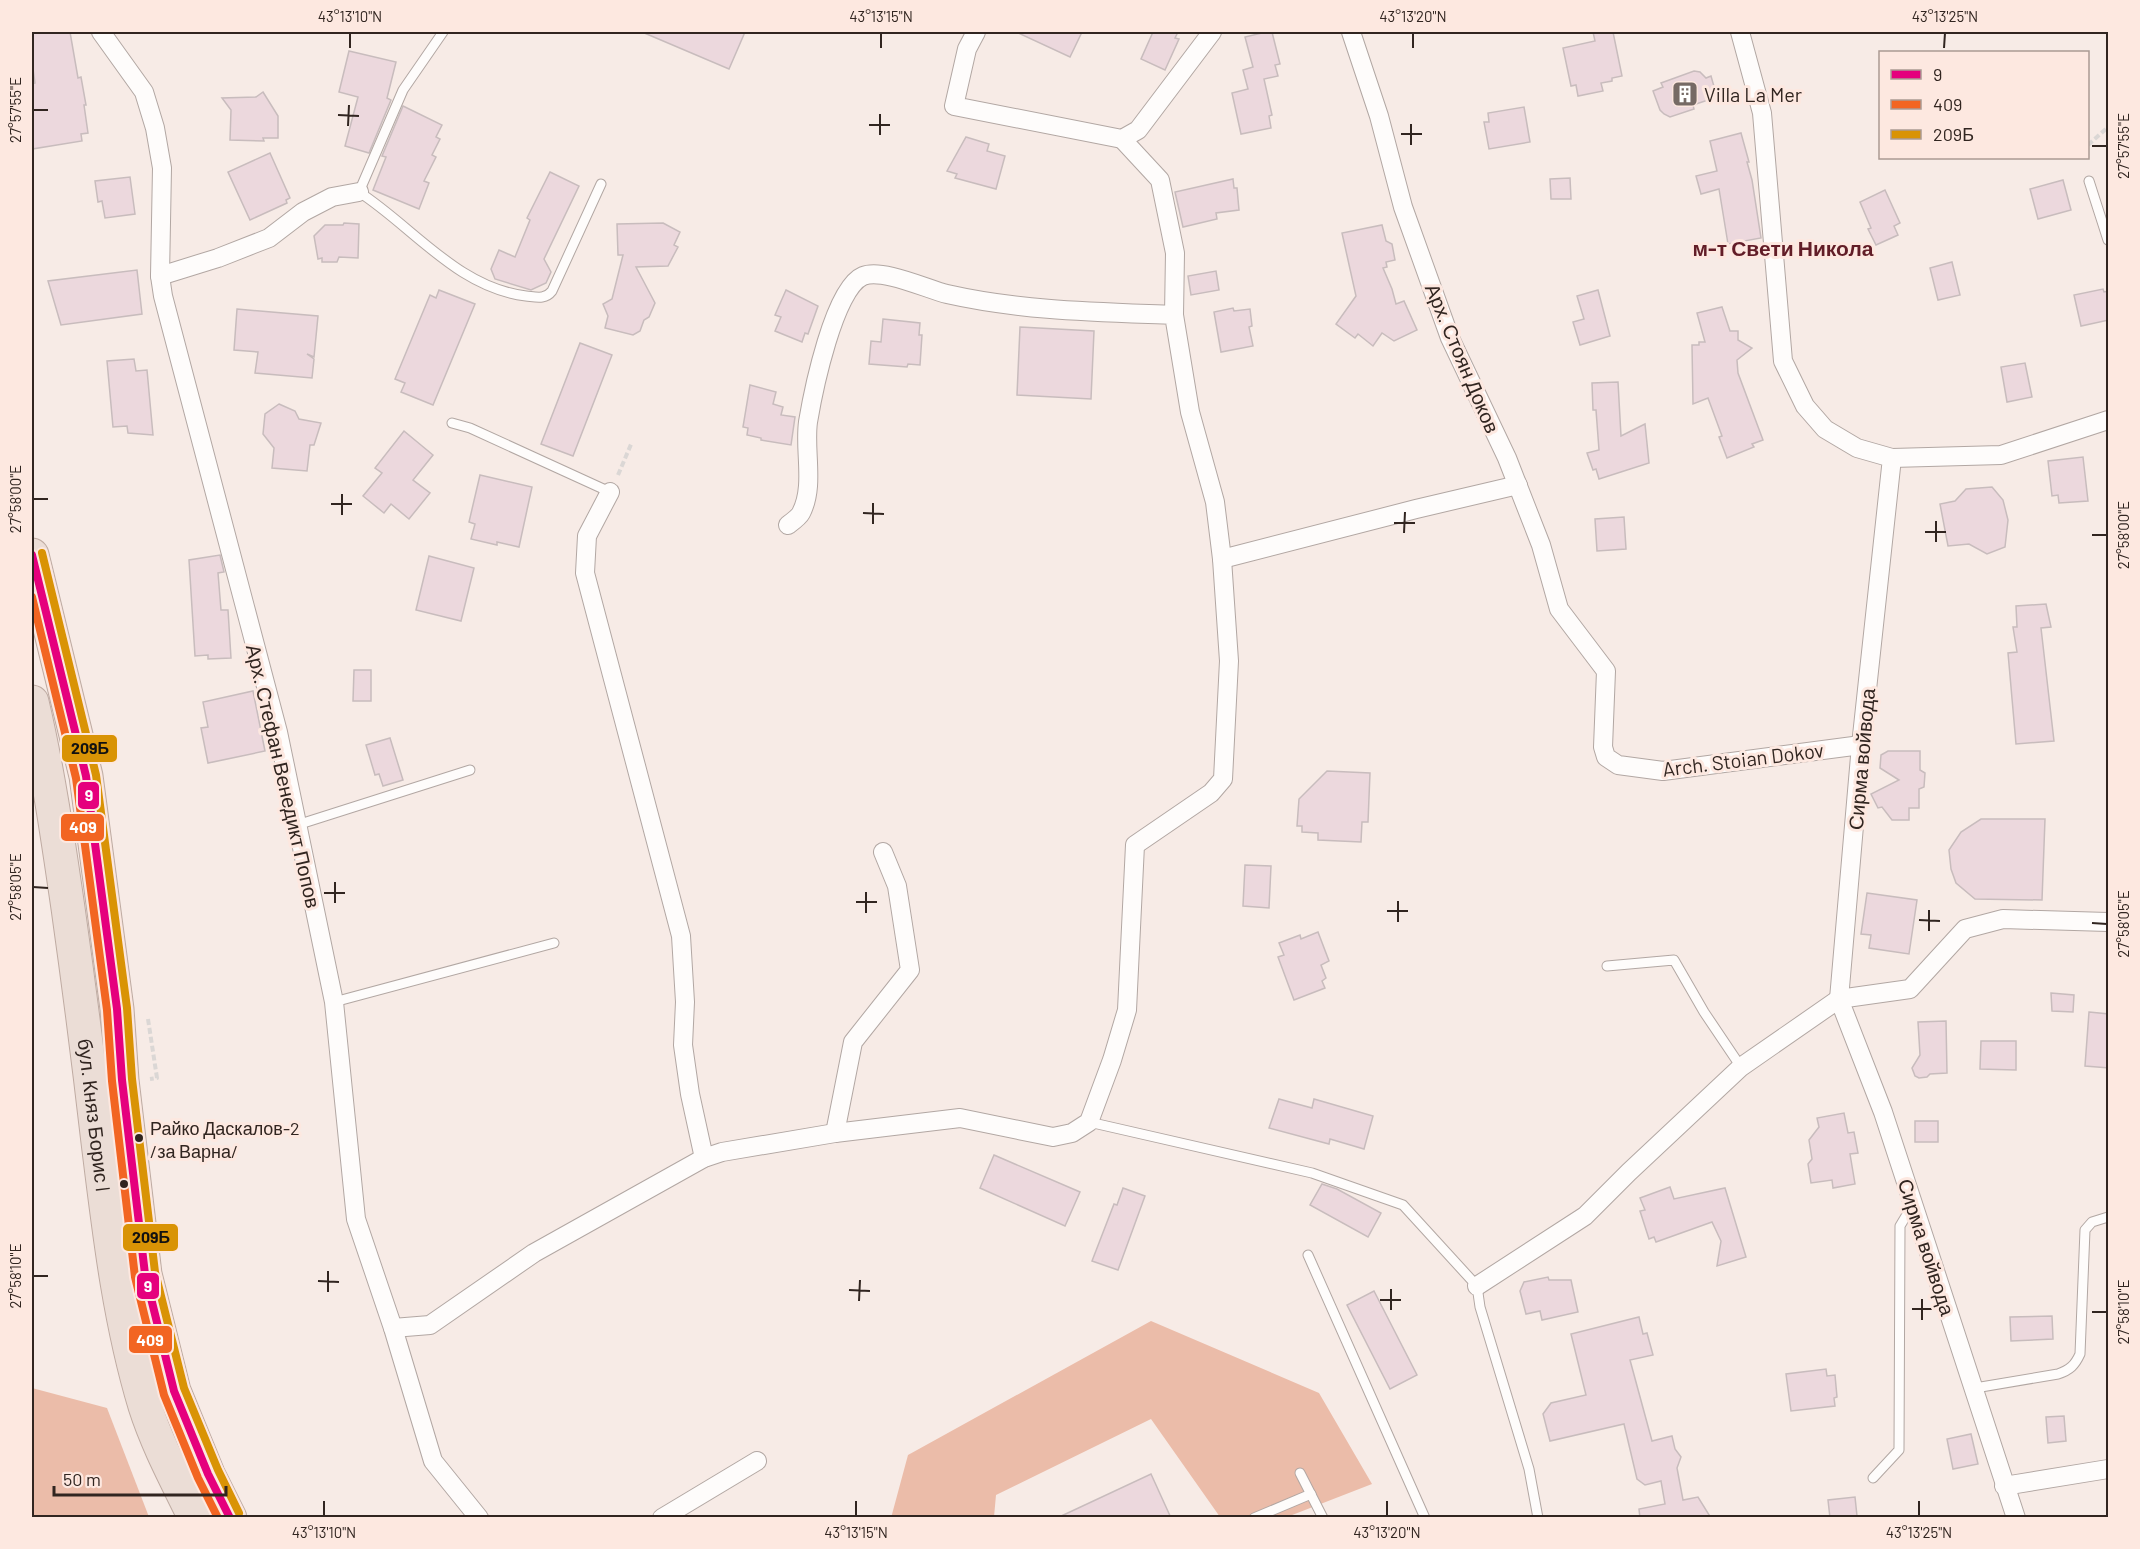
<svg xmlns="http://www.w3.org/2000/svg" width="2140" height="1549" font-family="Barlow,sans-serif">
<rect width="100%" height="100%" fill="#f7ebe6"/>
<!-- forest -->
<g fill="#ebbca9">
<polygon points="1151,1321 1319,1393 1372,1484 1287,1517 1220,1517 1151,1419 996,1495 994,1517 891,1518 908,1455"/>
<polygon points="32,1388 107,1408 149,1517 32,1517"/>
</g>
<!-- building -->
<g fill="#ecd8dd" stroke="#c8bcbd" stroke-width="1.5">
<polygon points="32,32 70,32 78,78 81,77 86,105 84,105 88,133 81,134 82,141 32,149 32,84 35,83 32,62"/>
<polygon points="642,32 745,32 729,69"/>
<polygon points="1016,32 1082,32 1070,57"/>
<polygon points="1153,32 1178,32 1175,38 1179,39 1165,70 1141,59"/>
<polygon points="1266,32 1272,32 1280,64 1275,65 1278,76 1264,79 1272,115 1269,116 1271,128 1241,134 1232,93 1248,89 1243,70 1253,67 1245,37"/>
<polygon points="1593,32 1613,32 1622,76 1612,78 1612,81 1601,83 1603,91 1578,96 1576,85 1571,86 1563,48 1595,41"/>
<polygon points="349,51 396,62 387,98 391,100 369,153 345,146 358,97 339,92"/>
<polygon points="1694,71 1700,72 1706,78 1711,76 1717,97 1693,105 1694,109 1670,117 1664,114 1660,110 1653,91 1663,87 1661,83"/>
<polygon points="263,92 278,116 278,138 263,138 264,141 230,140 231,110 222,98 256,97"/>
<polygon points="403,106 442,125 436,137 440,139 432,155 436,157 424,181 429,183 419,209 373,190 386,157 382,156"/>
<polygon points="1524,107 1530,142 1489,149 1484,122 1489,122 1488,113"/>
<polygon points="1741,133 1749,162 1747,162 1752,180 1761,238 1728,244 1719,189 1701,194 1696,176 1717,171 1710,141"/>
<polygon points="966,137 989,144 987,151 1005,156 996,189 955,178 957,174 947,171"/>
<polygon points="270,153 290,198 286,200 287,203 250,220 228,172"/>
<polygon points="550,172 579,186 544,259 551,272 546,283 531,290 495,279 491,269 499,250 515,257 530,220 527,218"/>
<polygon points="130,177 135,214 105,218 102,201 98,202 95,181"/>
<polygon points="1570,178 1571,199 1551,199 1550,179"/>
<polygon points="1233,179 1234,188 1237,188 1239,210 1216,213 1217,219 1183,227 1175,192"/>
<polygon points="2063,180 2071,210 2038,219 2030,189"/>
<polygon points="1885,190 1900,223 1894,226 1898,235 1876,245 1868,229 1871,228 1860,202"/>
<polygon points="344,223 359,224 358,258 339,257 337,262 322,262 322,258 318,259 314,236 325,225 343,225"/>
<polygon points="663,223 680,232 674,245 678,247 668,266 636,267 655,303 649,317 644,320 640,331 633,335 605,328 608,316 603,304 612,299 623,255 618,255 617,224"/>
<polygon points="1382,225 1386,241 1392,244 1395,260 1386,262 1387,267 1383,268 1392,289 1396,304 1404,301 1417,330 1394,341 1382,333 1373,346 1358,334 1355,338 1336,324 1356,296 1342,233"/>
<polygon points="1952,262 1960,295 1938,300 1930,268"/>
<polygon points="137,270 142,314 61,325 48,281"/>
<polygon points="1216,271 1219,290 1191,295 1188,276"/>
<polygon points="2103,289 2104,292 2109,291 2109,320 2081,326 2074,295"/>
<polygon points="439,290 475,304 433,405 401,392 405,383 395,379 430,295 436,298"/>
<polygon points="786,290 818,306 808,334 805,333 802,342 775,331 781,317 775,315"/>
<polygon points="1598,290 1610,336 1580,345 1573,322 1584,319 1577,296"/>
<polygon points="1722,307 1730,331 1738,331 1738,340 1752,348 1737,360 1738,373 1763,440 1752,444 1754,447 1727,458 1719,437 1722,436 1708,398 1693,404 1692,345 1699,345 1699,342 1705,342 1697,313"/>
<polygon points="1233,308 1234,311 1250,309 1252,326 1249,327 1253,346 1221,352 1214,312"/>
<polygon points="237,309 318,316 314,357 307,354 314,359 312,378 255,373 258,352 234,350"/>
<polygon points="883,319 920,323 919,335 922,335 920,365 908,364 907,367 869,364 871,341 881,342"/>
<polygon points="1020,327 1094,331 1091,399 1017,395"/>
<polygon points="580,343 612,355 573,456 541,444"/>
<polygon points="134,359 136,371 147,370 153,435 128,433 127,426 113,427 107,361"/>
<polygon points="2025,363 2032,397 2007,402 2001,367"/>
<polygon points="1618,382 1621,436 1645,424 1649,463 1599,479 1596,469 1593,470 1587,453 1599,450 1596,410 1593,410 1592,383"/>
<polygon points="750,385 776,392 773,404 783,407 781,415 795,417 791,445 761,440 761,438 747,435 748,428 743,427"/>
<polygon points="279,404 295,411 299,419 321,423 314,445 310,445 307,471 272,468 274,448 263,434 265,414"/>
<polygon points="404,431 433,455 413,480 430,493 409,519 391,504 384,513 363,496 382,473 375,468"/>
<polygon points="2083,457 2088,501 2059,503 2058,495 2052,496 2048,461"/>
<polygon points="480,475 532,487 519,547 497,542 497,545 471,539 475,524 469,522"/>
<polygon points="1992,487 2003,500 2008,520 2005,547 1987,554 1969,544 1948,546 1940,504 1955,501 1966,489"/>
<polygon points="1624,517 1626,549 1597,551 1595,519"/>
<polygon points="220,555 224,572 218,573 221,610 228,610 231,658 208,659 208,655 195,656 189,560"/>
<polygon points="429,556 474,568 461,621 416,610"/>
<polygon points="2046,604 2051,627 2041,628 2054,741 2016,744 2008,653 2017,652 2013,627 2017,627 2016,606"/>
<polygon points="354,670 371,670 371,701 353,701"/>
<polygon points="253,691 265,751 208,763 201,728 208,727 203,702"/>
<polygon points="390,738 403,780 383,786 379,774 375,775 366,745"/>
<polygon points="1888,751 1920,751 1920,770 1925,773 1924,787 1919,789 1919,808 1909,808 1909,820 1892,820 1882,807 1878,808 1871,794 1899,780 1880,768 1881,755"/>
<polygon points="1327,771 1370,773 1368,822 1362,822 1361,842 1318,840 1318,833 1302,832 1302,826 1297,826 1299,799"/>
<polygon points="1981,819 2045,819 2042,900 1975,899 1956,883 1951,869 1949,850 1961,832"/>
<polygon points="1245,865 1271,866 1269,908 1243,906"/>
<polygon points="1867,893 1917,900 1909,954 1869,948 1871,935 1861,934"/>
<polygon points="1318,932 1329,961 1321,965 1326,978 1322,981 1325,988 1294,1000 1278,957 1284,955 1279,943 1300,935 1301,939"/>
<polygon points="2051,993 2074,995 2073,1012 2052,1011"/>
<polygon points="2089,1012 2109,1014 2109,1068 2085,1066"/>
<polygon points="1946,1021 1947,1073 1930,1074 1927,1077 1919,1078 1915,1076 1912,1068 1920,1055 1918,1022"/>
<polygon points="1981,1041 2016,1041 2016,1070 1980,1069"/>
<polygon points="1279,1099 1312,1108 1314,1099 1373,1116 1364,1149 1330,1139 1329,1144 1269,1128"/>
<polygon points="1844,1113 1848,1133 1854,1132 1858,1153 1850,1154 1855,1184 1833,1188 1832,1180 1811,1183 1808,1164 1812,1159 1809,1140 1819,1127 1817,1118"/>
<rect x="1915" y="1121" width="23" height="21"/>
<polygon points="994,1155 1080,1192 1065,1226 980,1188"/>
<polygon points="1322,1184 1337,1189 1381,1213 1368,1237 1310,1205"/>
<polygon points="1670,1187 1674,1199 1725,1188 1746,1257 1717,1266 1721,1241 1712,1222 1656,1242 1654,1237 1649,1239 1640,1211 1645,1210 1640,1198"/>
<polygon points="1123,1188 1145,1196 1118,1270 1092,1261 1114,1204 1117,1205"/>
<polygon points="1548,1277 1549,1280 1571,1280 1578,1312 1542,1320 1540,1311 1526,1314 1520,1291 1524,1282"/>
<polygon points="1374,1291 1417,1375 1390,1389 1347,1305"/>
<polygon points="2052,1316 2053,1339 2011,1341 2010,1317"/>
<polygon points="1639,1317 1643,1334 1647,1333 1653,1355 1630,1360 1652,1441 1672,1436 1675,1449 1681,1457 1677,1468 1683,1500 1698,1497 1711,1518 1640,1518 1639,1509 1665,1504 1661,1481 1645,1485 1637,1479 1624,1424 1550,1441 1543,1414 1551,1403 1586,1395 1571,1334"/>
<polygon points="1826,1369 1827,1376 1835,1375 1837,1397 1834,1398 1835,1406 1791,1411 1786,1374"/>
<polygon points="2064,1416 2066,1441 2048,1443 2046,1417"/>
<polygon points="1971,1434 1978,1464 1953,1469 1947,1439"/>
<polygon points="1151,1474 1171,1518 1057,1518"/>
<polygon points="1855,1497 1857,1516 1830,1518 1828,1500"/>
</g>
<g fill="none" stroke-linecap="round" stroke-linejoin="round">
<defs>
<g id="lane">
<path d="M443,32l-40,58 -44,102c54,35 99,96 167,104 10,1 19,4 26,-5l49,-107"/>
<polyline points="2089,181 2108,240"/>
<polyline points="452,423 470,428 610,492"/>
<polyline points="297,825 470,770"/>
<polyline points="1607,966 1674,960 1704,1012 1741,1067"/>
<polyline points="334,1002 554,943"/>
<polyline points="1089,1122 1312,1173 1403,1205 1477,1286 1480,1307 1529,1469 1538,1518"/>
<polyline points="1308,1255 1425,1518"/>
<path d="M1975,1388l83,-14c12,-4 17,-9 22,-20l5,-124 7,-8 16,-5"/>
<polyline points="1300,1473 1323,1518"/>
<polyline points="1873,1478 1899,1450 1900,1226 1912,1206"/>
<polyline points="1254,1518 1311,1494"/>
</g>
<g id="street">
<polyline points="101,32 144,92 155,128 162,168 160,276 163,296 278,732 334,1002 356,1219 393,1328 433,1461 479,1518"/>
<polyline points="976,32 967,49 954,106 1122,139 1138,130 1212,32"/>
<polyline points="1351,32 1379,116 1403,207 1450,338 1507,458 1541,545 1559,609 1606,671 1603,747 1606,757 1618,765 1663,771 1861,745"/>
<polyline points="1740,32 1762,113 1783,361 1805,406 1825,429 1857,448 1892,458 1861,745 1839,999 1883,1112 2016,1518"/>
<polyline points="1122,139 1160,180 1175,253 1174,315"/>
<polyline points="160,276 218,258 269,238 303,212 332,197 359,192"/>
<polyline points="1892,458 2001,455 2108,420"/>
<polyline points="610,492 587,536 585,573 681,936 685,1002 683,1045 690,1094 704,1158"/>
<polyline points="1222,559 1416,509 1518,485"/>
<polyline points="835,1133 853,1042 910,970 897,886 883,852"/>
<polyline points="1477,1286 1585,1216 1629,1172 1741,1067 1839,999 1910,989 1965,929 2003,919 2108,922"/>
<path d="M393,1328l37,-3 104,-72 170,-95 18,-6 113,-19 125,-15 93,19 19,-4 17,-11 23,-62 15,-50 8,-165 76,-52 12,-14 6,-118 -7,-102 -7,-57 -25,-90 -16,-97c-76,-3 -152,-4 -227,-21 -20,-5 -65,-26 -84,-18 -29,12 -50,116 -55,146 -4,29 7,64 -7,91 -2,4 -9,9 -13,12"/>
<polyline points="2004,1486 2108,1469"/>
<polyline points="662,1518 757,1461"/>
</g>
<g id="highway">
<polyline points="32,555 86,776 117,1009 122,1080 145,1274 174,1391 208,1474 230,1518"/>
<path id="s1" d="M32,702c16,68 26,137 36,206 11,78 21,156 30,234 11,89 21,178 47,264 12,38 32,75 50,112"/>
</g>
</defs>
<!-- lane casing -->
<use href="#lane" stroke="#b2a7a3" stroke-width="11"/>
<!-- street casing -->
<use href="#street" stroke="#b2a7a3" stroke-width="20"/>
<!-- highway casing -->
<use href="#highway" stroke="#bfaba2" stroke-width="35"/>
<!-- path -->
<g stroke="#dbd7d5" stroke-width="4" stroke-dasharray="6 3" stroke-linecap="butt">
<polyline points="2088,145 2108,127"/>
<polyline points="618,475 632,442"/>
<polyline points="148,1019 157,1078 150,1079"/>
</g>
<!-- lane -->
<use href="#lane" stroke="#fefcfb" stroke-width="9"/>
<!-- street -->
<use href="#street" stroke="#fefcfb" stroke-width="18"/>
<!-- highway -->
<use href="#highway" stroke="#ebddd6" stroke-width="33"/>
<defs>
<polyline id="bus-1" points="32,555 86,776 117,1009 122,1080 145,1274 174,1391 208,1474 230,1518"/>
<polyline id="bus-2" points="32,597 76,778 107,1010 112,1081 135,1277 164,1395 198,1478 218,1518"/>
<polyline id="bus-3" points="42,553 96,775 127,1008 132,1079 155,1272 184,1388 218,1470 239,1513"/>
</defs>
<!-- bus-1 casing -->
<use href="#bus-1" stroke="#fde8e0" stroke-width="12"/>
<!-- bus-2 casing -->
<use href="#bus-2" stroke="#fde8e0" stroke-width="12"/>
<!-- bus-3 casing -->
<use href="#bus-3" stroke="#fde8e0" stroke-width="12"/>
<!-- bus-1 -->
<use href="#bus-1" stroke="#e5007d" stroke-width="8"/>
<!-- bus-2 -->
<use href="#bus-2" stroke="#f26522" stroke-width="8"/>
<!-- bus-3 -->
<use href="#bus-3" stroke="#d99305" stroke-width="8"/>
</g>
<!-- ticks -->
<path fill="none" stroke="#312520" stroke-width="2" d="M350,48v-15M881,48v-15M1413,48v-15M1944,48l1,-15M33,110h15M338,115l21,1M869,125h21M348,126l1,-21M1401,134h21M880,135v-21M1411,145v-21M2092,146h15M33,499h15M331,504h21M863,513l21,1M342,515v-21M1394,523h21M873,524v-21M1925,532h21M1404,533l1,-21M2092,535h15M1936,542v-21M33,887l15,1M324,893h21M856,902h21M335,903v-21M1387,911h21M866,913v-21M1919,920l21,1M1398,922v-21M2092,923l15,1M1929,931v-21M33,1276h15M318,1281l21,1M849,1290l21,1M328,1292v-21M1380,1300h21M859,1301l1,-21M1912,1309h21M1391,1310v-21M2092,1312h15M1922,1320v-21M324,1516v-15M856,1516v-15M1387,1516v-15M1919,1516v-15"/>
<!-- icons -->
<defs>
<symbol id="building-square" viewBox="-11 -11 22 22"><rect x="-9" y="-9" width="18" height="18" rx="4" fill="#766a65" stroke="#fde8e0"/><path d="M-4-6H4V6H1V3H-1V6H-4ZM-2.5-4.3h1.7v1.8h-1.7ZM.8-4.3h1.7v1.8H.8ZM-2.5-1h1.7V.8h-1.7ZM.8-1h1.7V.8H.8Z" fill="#fff"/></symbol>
</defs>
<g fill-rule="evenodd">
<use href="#building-square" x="1670" y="79" width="30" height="30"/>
</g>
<!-- markers -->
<g fill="#312520" stroke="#fde8e0" stroke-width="2">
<circle cx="139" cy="1138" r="5"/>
<circle cx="124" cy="1184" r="5"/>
</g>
<g text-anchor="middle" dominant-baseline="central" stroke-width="6" stroke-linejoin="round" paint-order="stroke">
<!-- bus labels -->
<g font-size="18" fill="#312520" stroke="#fde8e0" text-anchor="start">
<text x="150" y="1128">Райко Даскалов-2<tspan x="150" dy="23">/за Варна/</tspan></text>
</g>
<!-- poi labels -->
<g font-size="20" fill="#312520" stroke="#fde8e0" text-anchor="start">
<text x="1704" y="94">Villa La Mer</text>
</g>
<!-- street labels -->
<g font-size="20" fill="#312520" stroke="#fde8e0">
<text transform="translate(1463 358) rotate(67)">Арх. Стоян Доков</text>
<text transform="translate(1743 759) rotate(-7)">Arch. Stoian Dokov</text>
<text transform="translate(1861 759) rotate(-85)">Сирма войвода</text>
<text transform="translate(284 776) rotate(77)">Арх. Стефан Венедикт Попов</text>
<text stroke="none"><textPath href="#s1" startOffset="418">бул. Княз Борис I</textPath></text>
<text transform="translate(1927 1247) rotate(72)">Сирма войвода</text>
</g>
<!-- neighbourhood labels -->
<g font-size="21" font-weight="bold" fill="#621d27" stroke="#fde8e0">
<text x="1783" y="247">м-т Свети Никола</text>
</g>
</g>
<g stroke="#fde8e0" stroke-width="2">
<rect x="61" y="734" width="57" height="29" rx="6" fill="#d99305"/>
<rect x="77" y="781" width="23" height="29" rx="6" fill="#e5007d"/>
<rect x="60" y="813" width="45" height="29" rx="6" fill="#f26522"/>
<rect x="122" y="1223" width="57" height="29" rx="6" fill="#d99305"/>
<rect x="136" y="1272" width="24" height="28" rx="6" fill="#e5007d"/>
<rect x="128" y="1325" width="45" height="29" rx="6" fill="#f26522"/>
</g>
<g font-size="16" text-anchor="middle" font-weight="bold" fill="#fff">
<text x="89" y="801">9</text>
<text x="83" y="833">409</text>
<text x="148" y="1292">9</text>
<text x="150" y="1346">409</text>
</g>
<g font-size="16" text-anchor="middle" font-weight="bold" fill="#111">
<text x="90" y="754">209Б</text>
<text x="151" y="1243">209Б</text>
</g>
<!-- border -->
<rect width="2140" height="1549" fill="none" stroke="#fde8e0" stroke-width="66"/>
<!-- legend -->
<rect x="1879" y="51" width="210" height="108" fill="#fde8e0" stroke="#ab9a93" stroke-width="1.5"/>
<rect x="1891" y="70" width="30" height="9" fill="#e5007d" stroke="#ab9a93" stroke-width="1.5"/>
<text x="1933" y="81" font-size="18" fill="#312520">9</text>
<rect x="1891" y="100" width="30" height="9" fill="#f26522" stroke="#ab9a93" stroke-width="1.5"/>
<text x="1933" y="111" font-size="18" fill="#312520">409</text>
<rect x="1891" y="130" width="30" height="9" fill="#d99305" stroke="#ab9a93" stroke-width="1.5"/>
<text x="1933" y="141" font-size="18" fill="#312520">209Б</text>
<!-- scale -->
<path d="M54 1486v9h172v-9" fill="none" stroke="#312520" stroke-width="3"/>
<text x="63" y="1486" font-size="18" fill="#312520" stroke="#fde8e0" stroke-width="4.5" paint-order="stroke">50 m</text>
<rect x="33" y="33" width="2074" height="1483" fill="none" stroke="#312520" stroke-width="2"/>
<g font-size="15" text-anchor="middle" fill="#312520">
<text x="350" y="22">43°13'10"N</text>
<text x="881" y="22">43°13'15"N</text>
<text x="1413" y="22">43°13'20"N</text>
<text x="1945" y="22">43°13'25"N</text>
<text transform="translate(16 110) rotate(-90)" y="5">27°57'55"E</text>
<text transform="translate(2124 146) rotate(-90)" y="5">27°57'55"E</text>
<text transform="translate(16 499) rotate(-90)" y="5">27°58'00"E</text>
<text transform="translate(2124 535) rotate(-90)" y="5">27°58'00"E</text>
<text transform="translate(16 887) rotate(-90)" y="5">27°58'05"E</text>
<text transform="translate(2124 924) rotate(-90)" y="5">27°58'05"E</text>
<text transform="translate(16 1276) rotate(-90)" y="5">27°58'10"E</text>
<text transform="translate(2124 1312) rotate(-90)" y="5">27°58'10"E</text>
<text x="324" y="1538">43°13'10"N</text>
<text x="856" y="1538">43°13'15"N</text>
<text x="1387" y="1538">43°13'20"N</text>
<text x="1919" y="1538">43°13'25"N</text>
</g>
</svg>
